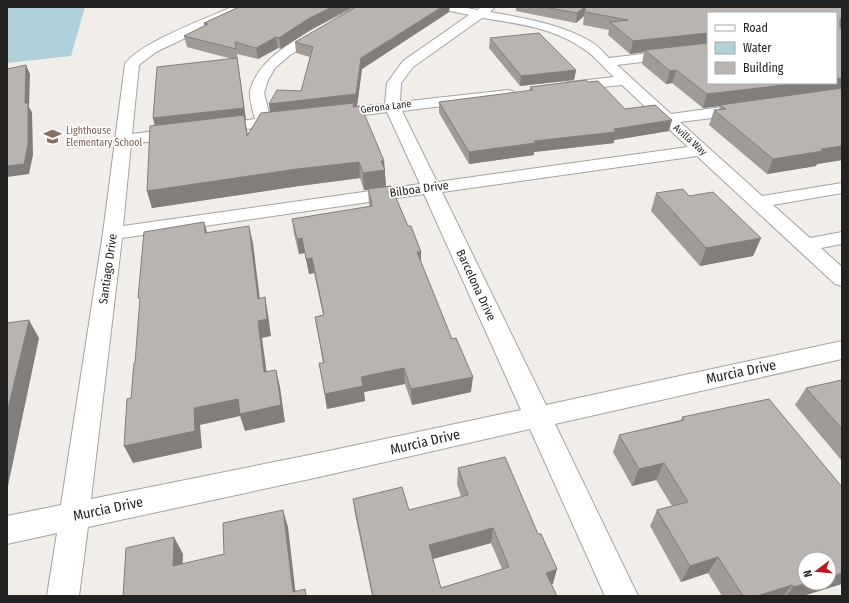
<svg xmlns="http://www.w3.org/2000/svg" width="849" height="603" font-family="'Fira Sans Condensed',sans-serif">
<rect width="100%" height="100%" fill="#f1eeea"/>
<!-- water -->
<polygon fill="#b0d1d9" points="7,7 85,7 71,56 7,63"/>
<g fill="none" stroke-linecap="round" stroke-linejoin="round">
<defs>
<g id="street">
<path d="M232,7h16l-2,2 -90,43 -17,13 -7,69 47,-6 6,2 2,3 -2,3 -6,2 -48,6 -8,82 297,-42 -33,-72 -53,7 -5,-2 -3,-3 3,-3 5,-2 51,-5 2,-21 16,-22 66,-46 -28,-6 -2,-2h23l15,3 4,-3h14l-5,5c34,6 70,12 100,29 7,4 13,11 19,17l99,-12v8l-91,11 54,49 73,-10 5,2 3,3 -3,3 -5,2 -64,8 82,74 80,-13v10l-69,12 37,33 32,-6v12l-21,4 21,19v19l-7,-2 -138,-128 -255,36 104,213 296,-64v18l-287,65 83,172h-33l-75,-167 -211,48 -231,50 -9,69h-32l10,-63 -50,11v-28l54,-11 42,-272 22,-169c14,-21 82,-46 107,-57zM482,18c33,5 72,10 100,30 12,7 21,19 32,29l-44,5 -5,1 -2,3 2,3 5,1 52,-5 66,62 -251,35 -35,-71 106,-13 5,-1 2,-3 -2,-3 -5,-1 -108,12 1,-19 12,-16zM424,194l97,216 -202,43 -228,46 31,-261z"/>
<path d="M356,7h15l-2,2 -79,46 -15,13 -7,12 -4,13 6,24 14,-2 6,2 2,3 -2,3 -73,10 -6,-2 -2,-3 2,-3 44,-6c-2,-8 -6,-20 -5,-28 9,-40 73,-66 106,-84z"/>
</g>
</defs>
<!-- street casing -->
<use href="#street" stroke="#a3a3a3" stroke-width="2"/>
<!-- street -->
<use href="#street" fill="#fff" fill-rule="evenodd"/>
</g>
<!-- wall -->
<g fill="#a09b97" fill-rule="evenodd">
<polygon points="239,7 353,7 310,30 281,49 278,48 258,59 237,54 238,61 237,60 246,120 245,120 248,135 270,112 269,104 301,91 310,57 296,53 295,42 449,12 362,69 357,106 354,106 384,161 386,186 421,263 471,392 412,405 405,384 364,392 365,401 327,409 319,363 323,363 315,317 323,315 314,273 309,274 305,253 299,254 294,234 292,219 370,207 369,204 368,190 364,190 360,178 299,186 152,208 147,191 155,126 153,118 232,59 187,47 184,36 204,26 204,23"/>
<path d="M516,7h326v153l-25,4 -1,2 -49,8 -58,-49 5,-15h5l1,-4 -17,2 -31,-25 -6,1 -24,-20 2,-12 -14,2 -22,-19 1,-5 -26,-5 1,-9 -8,7 -60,-12zM708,13h128v70h-128z"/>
<polygon points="490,38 576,70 574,80 520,86 489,48"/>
<polygon points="588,82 625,109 669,131 614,140 614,143 534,152 534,155 469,164 439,113 439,102 530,91 530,87"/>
<polygon points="656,193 689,196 761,238 753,256 700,266 651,211"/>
<polygon points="842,380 842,461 795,405 806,388"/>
<polygon points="682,417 803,596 722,596 708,573 681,582 650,526 657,510 672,506 656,480 632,486 613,452 619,435 681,420"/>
<path d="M458,468l95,116h-2l6,12h-185l-17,-82 -2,-15 56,11 52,-13 -4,-13zM491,543l11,26 -61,19 -8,-29z"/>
</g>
<!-- shaded-wall -->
<g fill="#827e7b">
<polygon points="332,7 353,7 310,30 281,49 279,38 308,19"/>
<polygon points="442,7 450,7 449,12 362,69 357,106 354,106 355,118 271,116 269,104 356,94 361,58"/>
<polygon points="585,7 594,7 585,7 584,16 576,23 577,13"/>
<polygon points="842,18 842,30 836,31 840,19"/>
<polygon points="708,33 708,45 645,50 644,52 630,54 633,41"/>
<polygon points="276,37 278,48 258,59 256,48"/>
<polygon points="237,58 239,69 246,120 245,120 250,153 156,130 153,118"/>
<polygon points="26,65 30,74 29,107 32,112 33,155 29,174 7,177 7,166 25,103"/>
<polygon points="576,70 574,80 520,86 521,76"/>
<polygon points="676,70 672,83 666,84 670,71"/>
<polygon points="842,78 842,91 720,105 720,106 703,108 707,94 801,83 836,83 836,79"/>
<polygon points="672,120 669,131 614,140 614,143 534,152 534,155 469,164 469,152"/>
<polygon points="842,146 842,160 817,164 816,166 767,174 773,159 821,149"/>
<polygon points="381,161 384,161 386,187 364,190 363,173"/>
<polygon points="359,162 360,178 299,186 152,208 147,191 297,169"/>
<polygon points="204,222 209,239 205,233"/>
<polygon points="249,226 253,243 262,316 258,299"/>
<polygon points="302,238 305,253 299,254 297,239"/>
<polygon points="761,238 753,256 700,266 706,248"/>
<polygon points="417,252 421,252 421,267"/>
<polygon points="312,258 314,273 309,274 306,259"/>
<polygon points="265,297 268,314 271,336 262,338 269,389 264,372 258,321"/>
<polygon points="29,320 39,338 8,486 7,486 7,413"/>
<polygon points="404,368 405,384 364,392 365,401 327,409 325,394 361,377"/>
<polygon points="276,370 280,387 285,422 245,431 240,416 200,425 202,448 133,463 124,446 194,408"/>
<polygon points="473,377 471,392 412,405 411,389"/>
<polygon points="664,463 656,480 632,486 639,469"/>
<polygon points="283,510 288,527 296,596 293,592"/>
<polygon points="493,528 491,543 429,560 429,545"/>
<polygon points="174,537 183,554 182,582 173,566"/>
<polygon points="718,557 708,573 681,582 690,566"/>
<polygon points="557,569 553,584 542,587 546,573"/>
<polygon points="842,573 842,584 803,596 786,596 793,587 808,583 829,583 829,577"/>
<polygon points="792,585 783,596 757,596"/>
</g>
<!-- building -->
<g fill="#bab4b0" stroke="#827e7b" fill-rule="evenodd">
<polygon points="239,7 332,7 308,19 279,38 276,37 256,48 235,42 236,49 184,36 208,24 204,23"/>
<polygon points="356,7 442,7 361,58 356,94 269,104 277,90 301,91 313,47 295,42"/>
<polygon points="544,7 585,7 577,13"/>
<polygon points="585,7 842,7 842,18 840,19 840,28 842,28 842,78 836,79 836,13 708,13 708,33 633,41 610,22 628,20 585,12"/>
<polygon points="539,33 576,70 521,76 490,38"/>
<polygon points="708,43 708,83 801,83 707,94 676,70 670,71 645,50"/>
<polygon points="237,58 244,108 153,118 157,67"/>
<polygon points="26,65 25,103 28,103 28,145 24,164 7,166 7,69"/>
<polygon points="586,80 588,82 598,81 625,109 655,105 672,120 614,129 616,132 534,141 535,143 469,152 439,102 533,90 530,87"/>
<polygon points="842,88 842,146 821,149 823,151 773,159 714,110 726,109 720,105"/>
<polygon points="354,103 353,107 361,106 384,161 381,161 385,170 363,173 359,162 297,169 147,191 150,126 244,115 247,136 261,113"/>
<polygon points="391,186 408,226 411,226 421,252 417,252 452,339 456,338 473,377 411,389 404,368 361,377 363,386 325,394 319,363 324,363 315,317 324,315 312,258 306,259 302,238 297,239 292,219 372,206 371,202 372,202 368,189"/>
<polygon points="683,189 689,196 713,192 761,238 706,248 656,193"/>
<polygon points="204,222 205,233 249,226 258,299 265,297 267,319 258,321 264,372 276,370 281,405 240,414 238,399 194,408 195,431 124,446 127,399 131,398 134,363 135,363 140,298 138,298 144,232"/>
<polygon points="29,320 7,413 7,323"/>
<polygon points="842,380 842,429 806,388"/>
<polygon points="769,399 842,487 842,573 829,577 829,559 805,559 805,583 808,583 793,587 792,585 757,596 743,596 718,557 690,566 657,510 688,502 664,463 639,469 619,435 684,420 682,417"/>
<path d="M505,457l33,77h3l16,35 -11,4 11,23h-184l-20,-97 49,-12 7,23 59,-15 -10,-27zM493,528l16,39 -68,21 -12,-43z"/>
<polygon points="283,510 293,592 305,589 306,596 123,596 126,548 174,537 173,566 224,554 223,523"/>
</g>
<!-- icons -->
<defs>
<symbol id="school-bare" viewBox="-9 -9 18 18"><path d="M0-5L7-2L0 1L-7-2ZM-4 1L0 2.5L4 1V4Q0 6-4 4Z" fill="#8d6e63" stroke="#fff" stroke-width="2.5" paint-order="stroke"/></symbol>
</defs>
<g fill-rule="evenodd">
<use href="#school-bare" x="40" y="124" width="25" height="25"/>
</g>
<g text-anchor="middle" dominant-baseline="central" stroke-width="3.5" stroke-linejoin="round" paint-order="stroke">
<!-- far-street labels -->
<g font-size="10" fill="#222" stroke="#fff">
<text transform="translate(386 107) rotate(-7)">Gerona Lane</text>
<text transform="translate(690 140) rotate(42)">Avilla Way</text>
</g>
<!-- far-education labels -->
<g font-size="10" fill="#785e54" stroke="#fff" text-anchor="start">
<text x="66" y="131">Lighthouse<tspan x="66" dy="12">Elementary School</tspan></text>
</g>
<!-- street labels -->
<g font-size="12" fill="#222" stroke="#fff">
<text transform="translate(419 189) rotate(-8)">Bilboa Drive</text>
<text transform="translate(108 269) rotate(-82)">Santiago Drive</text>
<text transform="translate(476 285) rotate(65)">Barcelona Drive</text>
</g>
<!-- near-street labels -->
<g font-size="14" fill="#222" stroke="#fff">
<text transform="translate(741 372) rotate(-12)">Murcia Drive</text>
<text transform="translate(425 442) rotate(-13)">Murcia Drive</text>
<text transform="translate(108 509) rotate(-12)">Murcia Drive</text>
</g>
</g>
<!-- border -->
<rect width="849" height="603" fill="none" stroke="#222222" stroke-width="16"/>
<!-- legend -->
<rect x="707" y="12" width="130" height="72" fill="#ffffff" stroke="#a7a7a7"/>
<rect x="715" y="25" width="20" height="6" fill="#ffffff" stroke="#a7a7a7"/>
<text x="743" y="32" font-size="12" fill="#222222">Road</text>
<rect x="715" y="42" width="20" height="12" fill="#b0d1d9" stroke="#a7a7a7"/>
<text x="743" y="52" font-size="12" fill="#222222">Water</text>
<rect x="715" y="62" width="20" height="12" fill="#bab4b0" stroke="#a7a7a7"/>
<text x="743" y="72" font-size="12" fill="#222222">Building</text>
<!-- north arrow -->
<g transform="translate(817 571) rotate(254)"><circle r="19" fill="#ffffff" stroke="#a7a7a7"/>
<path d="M0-3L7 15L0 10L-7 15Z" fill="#bb181f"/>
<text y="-6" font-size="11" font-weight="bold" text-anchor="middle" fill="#222222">N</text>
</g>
</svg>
